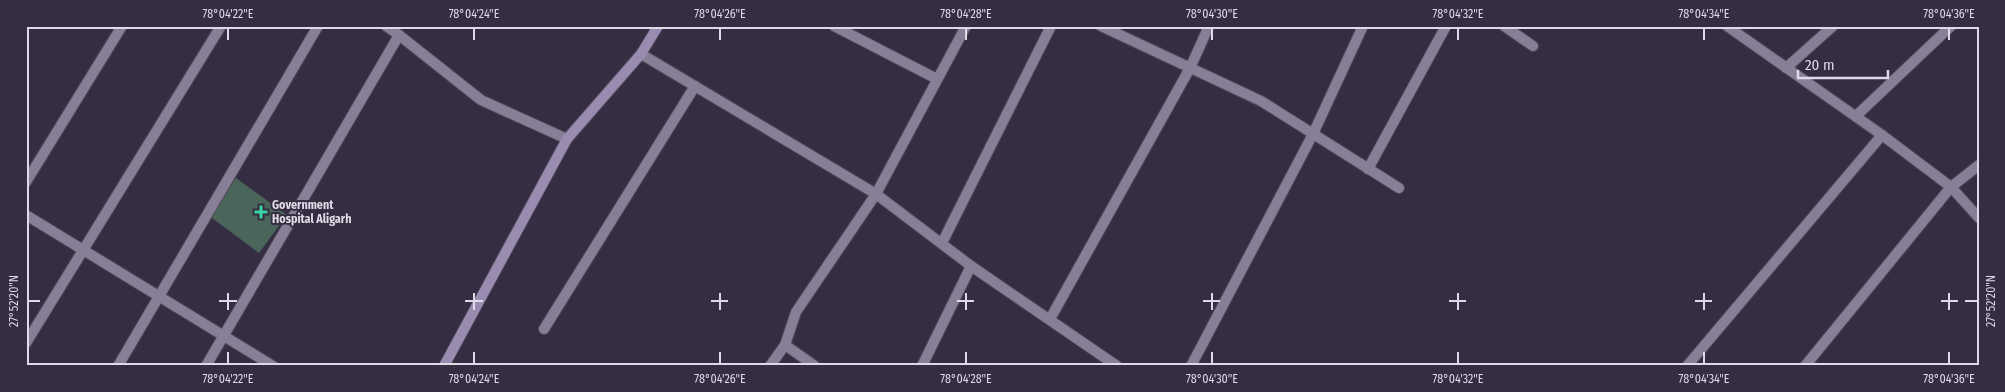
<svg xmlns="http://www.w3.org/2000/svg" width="2005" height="392" font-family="'Fira Sans Condensed',sans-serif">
<rect width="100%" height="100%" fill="#352d41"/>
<!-- building -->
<polygon fill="#4a655a" points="236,178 287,215 259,253 208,215"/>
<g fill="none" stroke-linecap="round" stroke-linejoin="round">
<defs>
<g id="street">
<polyline points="386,26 399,35 481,100 567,139"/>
<polyline points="834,26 937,79"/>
<polyline points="1101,26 1261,101 1399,188"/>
<polyline points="1504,26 1533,46"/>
<polyline points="1727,26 1882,135"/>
<polyline points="641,54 876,194 971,266 1117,366"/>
<polyline points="1786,68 1833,26"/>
<polyline points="1856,116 1951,26"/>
<polyline points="1368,169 1446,26"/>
<polyline points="26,182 122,26"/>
<polyline points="26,215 273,366"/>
<polyline points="942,243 1051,26"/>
<polyline points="1050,319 1190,68 1209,26"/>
<polyline points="544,329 695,86"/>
<polyline points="26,343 221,26"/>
<polyline points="785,345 796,312 876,194 966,26"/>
<polyline points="118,366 318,26"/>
<polyline points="206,366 399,35"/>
<polyline points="770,366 785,345 815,366"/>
<polyline points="922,366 971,266"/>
<polyline points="1191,366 1313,134 1363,26"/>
<polyline points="1687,366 1882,135 1951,187 1979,218"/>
<polyline points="1805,366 1951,187 1979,165"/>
</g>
<polyline id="secondary" points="444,366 567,139 641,54 658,26"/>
</defs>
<!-- street casing -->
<use href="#street" stroke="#4f4859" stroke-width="12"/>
<!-- secondary casing -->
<use href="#secondary" stroke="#4f4859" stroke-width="12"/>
<!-- street -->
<use href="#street" stroke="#877f96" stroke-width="10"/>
<!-- secondary -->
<use href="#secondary" stroke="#9a8cb1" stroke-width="10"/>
</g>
<!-- ticks -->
<path fill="none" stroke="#dfdae7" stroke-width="2" d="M228,28v12M474,28v12M720,28v12M966,28v12M1212,28v12M1458,28v12M1704,28v12M1949,28v12M228,293v17M474,293v17M720,293v17M966,293v17M1212,293v17M1458,293v17M1704,293v17M1949,293v17M28,301h12M219,301h18M465,301h18M711,301h17M957,301h17M1203,301h17M1449,301h17M1695,301h17M1941,301h17M1965,301h13M228,352v12M474,352v12M720,352v12M966,352v12M1212,352v12M1458,352v12M1704,352v12M1949,352v12"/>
<!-- markers -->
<path fill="#37d4a6" stroke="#352d41" stroke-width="2" d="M258.5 204.5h5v5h5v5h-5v5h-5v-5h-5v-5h5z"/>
<g text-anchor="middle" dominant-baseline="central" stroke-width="4" stroke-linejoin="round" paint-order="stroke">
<!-- poi labels -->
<g font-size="12" font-weight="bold" fill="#dfdae7" stroke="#352d41" text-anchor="start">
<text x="272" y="205">Government<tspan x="272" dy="14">Hospital Aligarh</tspan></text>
</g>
</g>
<!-- border -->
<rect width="2005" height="392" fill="none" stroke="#352d41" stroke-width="55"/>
<!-- scale -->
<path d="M1798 70v8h90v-8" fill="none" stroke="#dfdae7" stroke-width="2.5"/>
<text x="1805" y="70" font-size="15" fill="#dfdae7" stroke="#352d41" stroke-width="4" paint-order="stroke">20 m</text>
<rect x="28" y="28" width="1950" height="336" fill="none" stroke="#dfdae7" stroke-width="2"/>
<g font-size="12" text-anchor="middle" fill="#dfdae7">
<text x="228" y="18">78°04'22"E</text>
<text x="474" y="18">78°04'24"E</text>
<text x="720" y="18">78°04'26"E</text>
<text x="966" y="18">78°04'28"E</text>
<text x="1212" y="18">78°04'30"E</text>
<text x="1458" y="18">78°04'32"E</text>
<text x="1704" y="18">78°04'34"E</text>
<text x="1949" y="18">78°04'36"E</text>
<text transform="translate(14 301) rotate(-90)" y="4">27°52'20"N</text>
<text transform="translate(1991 301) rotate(-90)" y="4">27°52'20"N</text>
<text x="228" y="383">78°04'22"E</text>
<text x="474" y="383">78°04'24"E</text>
<text x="720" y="383">78°04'26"E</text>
<text x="966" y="383">78°04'28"E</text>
<text x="1212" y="383">78°04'30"E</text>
<text x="1458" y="383">78°04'32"E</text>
<text x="1704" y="383">78°04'34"E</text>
<text x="1949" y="383">78°04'36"E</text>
</g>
</svg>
